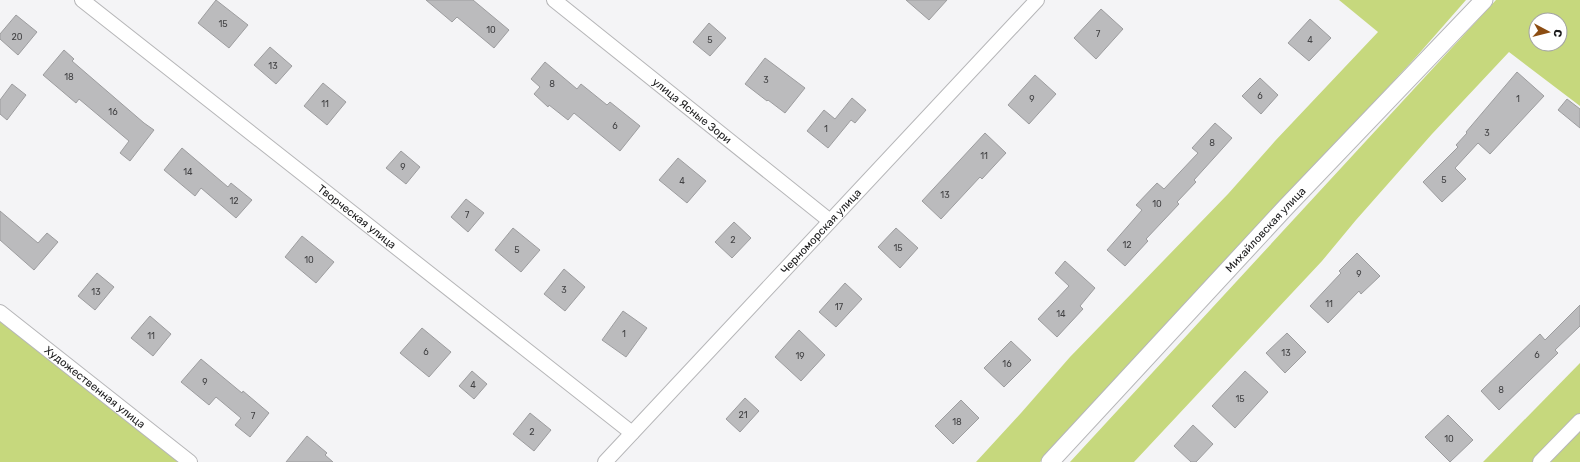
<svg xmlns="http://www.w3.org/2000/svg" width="1580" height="462" font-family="Rubik,sans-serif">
<rect width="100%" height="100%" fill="#f4f4f6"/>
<!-- green -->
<g fill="#c6d87d" fill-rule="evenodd">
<polygon points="1339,0 1466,0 1416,57 1040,462 976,462 1021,413 1070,357 1228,194 1275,141 1378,32"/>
<path d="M1496,0h84v106l-71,-54 -77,82 -76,86 -34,41 -188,201h-64zM1536,20h24v24h-24z"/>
<polygon points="0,319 181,462 0,462"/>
<polygon points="1580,363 1580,462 1483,462"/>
</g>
<!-- building -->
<g fill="#bbbbbd" stroke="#9d9d9f">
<polygon points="216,0 248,25 229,48 198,23"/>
<polygon points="426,0 473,0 509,30 494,48 457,17 452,22"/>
<polygon points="906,0 947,0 929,20"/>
<polygon points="1101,9 1123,29 1096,59 1074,38"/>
<polygon points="16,15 37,32 18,55 0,39 0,34"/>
<polygon points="1310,19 1331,38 1309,61 1288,43"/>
<polygon points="709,23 726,38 710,56 693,42"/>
<polygon points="270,47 292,66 276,84 254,65"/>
<polygon points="64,50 74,59 72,61 144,123 154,130 130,161 120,153 129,141 79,99 76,103 43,75"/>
<polygon points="765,58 805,88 785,113 768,100 767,101 745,84"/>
<polygon points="545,62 577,89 581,84 607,105 610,102 640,126 620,151 574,113 568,120 549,105 548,107 534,94 540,87 531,79"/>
<polygon points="1517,72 1544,96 1490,154 1478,143 1455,168 1466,179 1442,202 1423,182 1458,147 1456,145 1467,133 1466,132"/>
<polygon points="1035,75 1056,94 1029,124 1008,105"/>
<polygon points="1260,78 1278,95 1261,114 1242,96"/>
<polygon points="323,83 346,102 327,125 304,106"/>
<polygon points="12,84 26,95 7,120 0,114 0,100"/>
<polygon points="852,98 866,110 855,123 851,120 828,148 807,131 824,110 835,119"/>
<polygon points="1567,99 1580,109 1580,128 1558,110"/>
<polygon points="1215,123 1232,138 1194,180 1196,182 1177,202 1179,204 1146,239 1148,241 1125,266 1107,250 1142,210 1136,205 1157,183 1164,189 1198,153 1192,148"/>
<polygon points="985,133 1006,153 982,179 980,177 941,219 922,201"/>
<polygon points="182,148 228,187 231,183 252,200 236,218 201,188 195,196 164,170"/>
<polygon points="401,151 420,167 406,184 386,168"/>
<polygon points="678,158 706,181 687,203 659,180"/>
<polygon points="466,199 484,213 468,232 451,217"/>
<polygon points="0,211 38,243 47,233 58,242 34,270 0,240"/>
<polygon points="734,222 751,238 732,258 715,242"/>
<polygon points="513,228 540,250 521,272 495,250"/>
<polygon points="896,228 918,248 900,268 878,247"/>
<polygon points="302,236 334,262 316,283 285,257"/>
<polygon points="1357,253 1380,276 1361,294 1359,291 1328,323 1310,306 1341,273 1339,271"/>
<polygon points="1065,261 1095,288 1080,306 1083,309 1057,337 1038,319 1069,286 1055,273"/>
<polygon points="564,269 585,287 565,311 544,294"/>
<polygon points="97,273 114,287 95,310 78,296"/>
<polygon points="845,283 862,299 836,327 819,312"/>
<polygon points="1580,305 1580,326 1555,350 1558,353 1499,410 1481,391 1540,334 1545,340"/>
<polygon points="623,311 647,328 626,357 602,340"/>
<polygon points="150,316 171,334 153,356 131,338"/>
<polygon points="422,328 451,352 429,377 400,353"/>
<polygon points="799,330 825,355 801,381 775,357"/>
<polygon points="1287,333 1306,352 1285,373 1266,353"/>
<polygon points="1011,341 1031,360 1004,387 984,368"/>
<polygon points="201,359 242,393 243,391 269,413 250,437 235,425 241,418 216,397 209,405 181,382"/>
<polygon points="472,371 487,384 474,399 459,386"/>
<polygon points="1245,371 1268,392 1235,428 1212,406"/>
<polygon points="745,398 759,411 740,432 726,419"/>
<polygon points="961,400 979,418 953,444 935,426"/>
<polygon points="530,413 551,430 534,451 513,434"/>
<polygon points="1448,415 1473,440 1450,462 1425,437"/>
<polygon points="1193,425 1213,444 1196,462 1191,462 1174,446"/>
<polygon points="307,436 327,453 325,455 333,462 286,462"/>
</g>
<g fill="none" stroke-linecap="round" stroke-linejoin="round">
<defs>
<g id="minor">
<path id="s1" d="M82,0l550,433"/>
<path id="s2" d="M554,0l276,221"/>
<path id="s3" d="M0,312l190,150"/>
<path id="s4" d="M605,462l432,-462"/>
<polyline points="1540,462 1580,421"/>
</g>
<g id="tertiary">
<path id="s5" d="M1050,462l236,-255 198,-207"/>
</g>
</defs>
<!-- minor casing -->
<use href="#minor" stroke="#b6b6b8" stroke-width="16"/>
<!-- tertiary casing -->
<use href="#tertiary" stroke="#b6b6b8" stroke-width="19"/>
<!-- minor -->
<use href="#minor" stroke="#fff" stroke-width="14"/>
<!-- tertiary -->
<use href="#tertiary" stroke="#fff" stroke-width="17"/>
</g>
<g text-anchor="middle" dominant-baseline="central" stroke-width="3.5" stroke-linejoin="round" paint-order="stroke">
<!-- number labels -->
<g font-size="9" fill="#424244">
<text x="223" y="24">15</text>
<text x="491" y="30">10</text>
<text x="1098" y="34">7</text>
<text x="17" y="37">20</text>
<text x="710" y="40">5</text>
<text x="1310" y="40">4</text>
<text x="273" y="66">13</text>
<text x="69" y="77">18</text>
<text x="766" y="80">3</text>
<text x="552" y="84">8</text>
<text x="1260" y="96">6</text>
<text x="1032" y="99">9</text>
<text x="1518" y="99">1</text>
<text x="325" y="104">11</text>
<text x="113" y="112">16</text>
<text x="615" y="126">6</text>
<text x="826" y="129">1</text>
<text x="1487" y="133">3</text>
<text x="1212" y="143">8</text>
<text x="984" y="156">11</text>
<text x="403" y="167">9</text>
<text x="188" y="172">14</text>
<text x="1444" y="180">5</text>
<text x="682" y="181">4</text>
<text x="945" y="195">13</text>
<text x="234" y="201">12</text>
<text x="1157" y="204">10</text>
<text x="467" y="215">7</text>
<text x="733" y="240">2</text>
<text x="1127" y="245">12</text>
<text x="898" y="248">15</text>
<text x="517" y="250">5</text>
<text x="309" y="260">10</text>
<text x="1359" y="274">9</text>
<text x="564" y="290">3</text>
<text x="96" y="292">13</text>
<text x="1329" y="304">11</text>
<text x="839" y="307">17</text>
<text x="1061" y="314">14</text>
<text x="624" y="334">1</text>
<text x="151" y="336">11</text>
<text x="426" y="352">6</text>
<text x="1286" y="353">13</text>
<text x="1537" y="355">6</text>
<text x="800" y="356">19</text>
<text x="1007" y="364">16</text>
<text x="205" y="382">9</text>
<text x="473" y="385">4</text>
<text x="1501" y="390">8</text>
<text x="1240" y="399">15</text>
<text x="743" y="415">21</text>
<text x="253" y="416">7</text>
<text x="957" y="422">18</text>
<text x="532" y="432">2</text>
<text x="1449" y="439">10</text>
</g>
<!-- street labels -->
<g font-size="11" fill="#1a1a1b" stroke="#fff">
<text stroke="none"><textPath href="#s2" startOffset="177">улица Ясные Зори</textPath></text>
<text stroke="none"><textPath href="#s1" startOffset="350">Творческая улица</textPath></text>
<text stroke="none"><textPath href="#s5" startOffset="317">Михайловская улица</textPath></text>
<text stroke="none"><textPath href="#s4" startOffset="316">Черноморская улица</textPath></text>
<text stroke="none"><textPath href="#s3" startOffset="121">Художественная улица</textPath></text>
</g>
</g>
<!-- north arrow -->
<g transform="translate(1548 32) rotate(97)"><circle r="19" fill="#ffffff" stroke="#a3a3a4"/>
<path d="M0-3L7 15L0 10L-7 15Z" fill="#8c4d12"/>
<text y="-6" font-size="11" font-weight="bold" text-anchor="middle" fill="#1a1a1b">С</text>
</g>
</svg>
